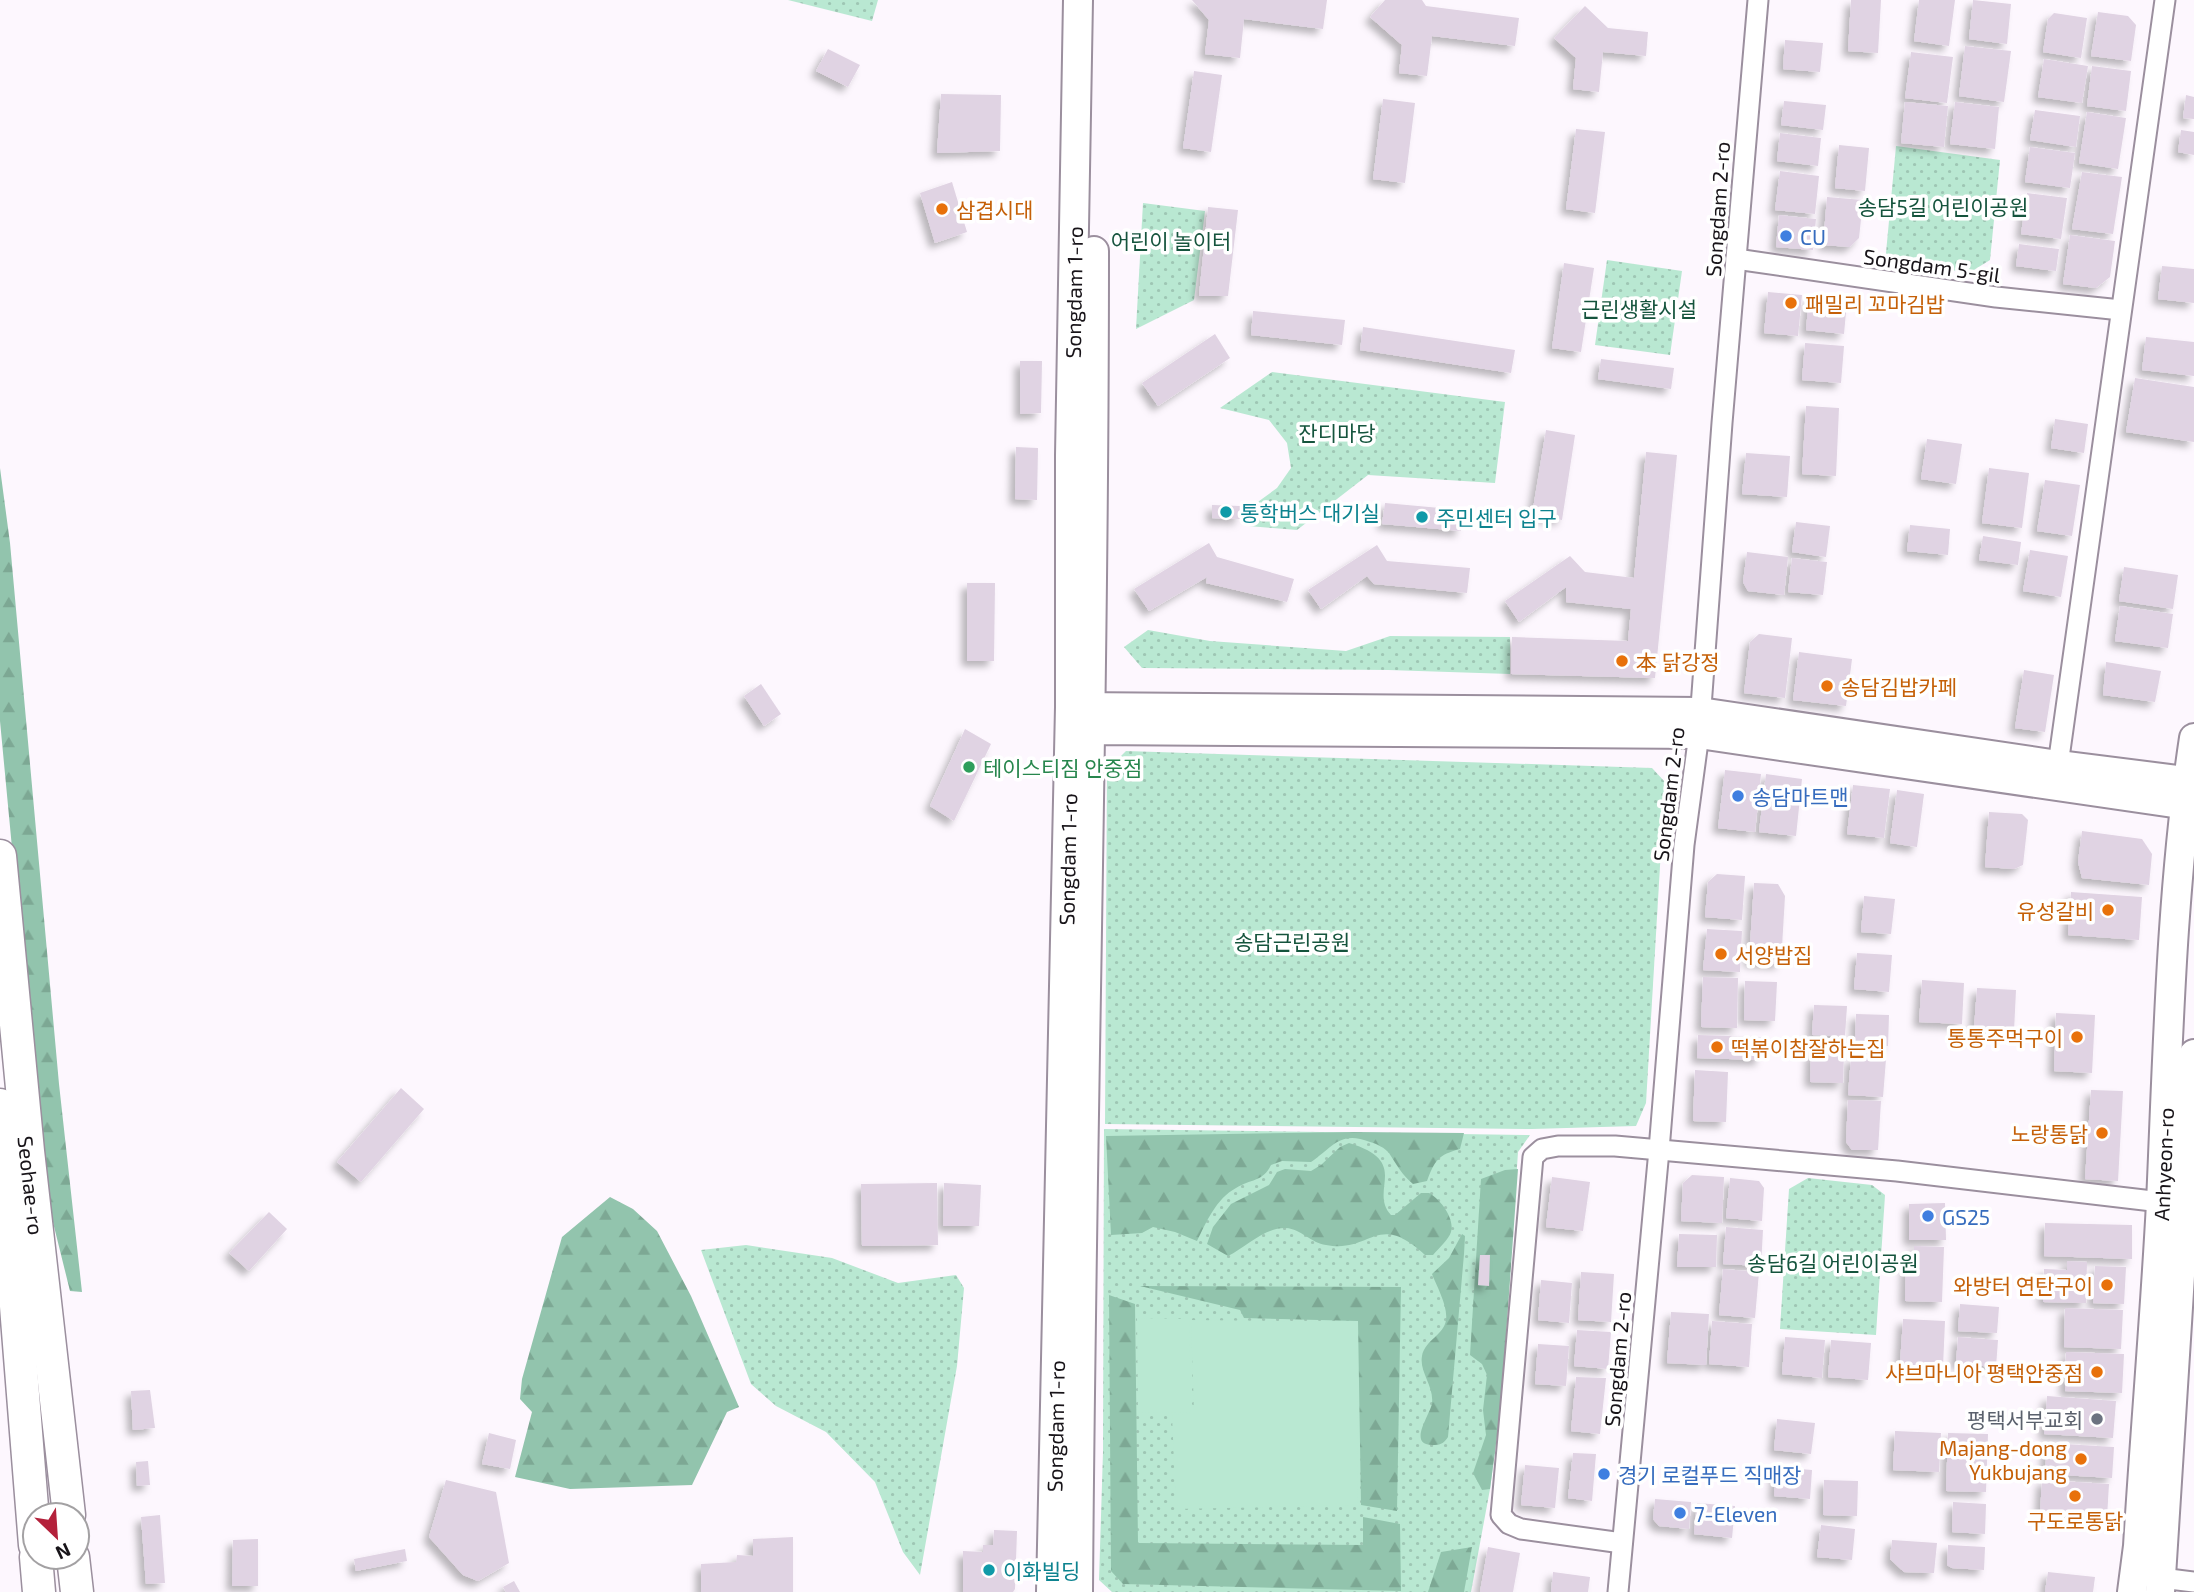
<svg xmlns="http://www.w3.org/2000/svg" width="2194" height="1592" font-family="'Exo 2','Noto Sans KR',sans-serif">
<defs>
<pattern id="grass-dots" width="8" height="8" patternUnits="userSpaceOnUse" patternTransform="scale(1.75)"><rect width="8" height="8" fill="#b9e8d2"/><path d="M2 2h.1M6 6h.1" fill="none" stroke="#9ec6b4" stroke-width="1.8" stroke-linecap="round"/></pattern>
<pattern id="forest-firs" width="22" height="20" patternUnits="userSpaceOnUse" patternTransform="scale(1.75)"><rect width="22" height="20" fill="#92c4ad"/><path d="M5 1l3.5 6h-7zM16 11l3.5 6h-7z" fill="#7da894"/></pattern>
<filter id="shadow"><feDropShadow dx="-5.5" dy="5.5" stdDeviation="3.5" flood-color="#0004"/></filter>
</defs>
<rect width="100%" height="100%" fill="#fdf7fe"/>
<!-- grass -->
<g fill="url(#grass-dots)">
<polygon points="788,0 878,0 872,21"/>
<polygon points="1896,146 2000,160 1990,260 1969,273 1891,260 1886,253"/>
<polygon points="1143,203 1205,211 1194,300 1136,329"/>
<polygon points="1607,260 1682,271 1670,355 1595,345"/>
<polygon points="1272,372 1505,402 1495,483 1368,475 1297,530 1248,526 1255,504 1277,488 1291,468 1287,443 1269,420 1220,408"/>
<polygon points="1148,630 1210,641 1346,651 1390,636 1510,637 1510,674 1388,670 1142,668 1124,647"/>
<polygon points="1126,751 1652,768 1665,782 1646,1103 1636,1126 1532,1129 1105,1124 1107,770"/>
<polygon points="1104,1129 1530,1135 1518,1152 1501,1406 1490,1489 1471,1592 1112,1592 1099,1580 1103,1452"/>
<polygon points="1808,1178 1872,1185 1885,1195 1876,1335 1780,1329 1789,1189"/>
<polygon points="746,1245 832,1258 898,1283 956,1275 964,1288 957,1366 920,1575 903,1552 875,1482 826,1432 776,1406 751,1384 701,1250"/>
</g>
<!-- forest -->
<g fill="url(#forest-firs)">
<polygon points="0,468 10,543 59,1084 82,1292 70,1291 44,1186 0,721"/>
<path d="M1354,1132l110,1 -4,16c-22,6 -25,11 -33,32l-14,3c-11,-9 -16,-19 -24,-31 -4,-5 -12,-9 -19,-11 -30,-12 -37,5 -59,20l-29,-1 -11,4c-8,17 -21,14 -35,23 -20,11 -29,33 -39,53l-22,-9 -22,-5 -11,6 -31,2 -5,-99z"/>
<path d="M1349,1143c63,19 19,47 42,72h4l26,-22h8c11,6 26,25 22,39 -2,7 -12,16 -18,23h-8c-49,-45 -53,-1 -99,-10 -15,-2 -25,-16 -40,-17 -21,-1 -40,19 -58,28l-21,-12 6,-17 18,-23 38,-19 8,-13 8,-3 26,2 10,-6 19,-18z"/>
<polygon points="1518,1169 1501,1405 1490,1489 1482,1490 1473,1473 1486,1435 1483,1410 1487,1375 1482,1364 1470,1355 1481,1179 1505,1170"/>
<polygon points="610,1197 633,1209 657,1231 691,1296 739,1407 727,1412 692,1485 570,1489 515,1477 532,1412 520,1399 522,1379 562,1237"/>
<path d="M1462,1234l3,2 -1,18 -16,183c-3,5 -7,8 -13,8 -30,2 -4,-31 -3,-42 2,-17 -13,-31 -10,-47 3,-16 22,-21 24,-36 2,-14 -9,-33 -14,-46l17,-16z"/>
<polygon points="1140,1286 1401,1287 1397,1511 1361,1505 1358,1321 1244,1318 1240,1310"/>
<polygon points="1109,1295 1135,1304 1138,1543 1363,1545 1363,1517 1400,1524 1401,1591 1123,1584 1111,1571"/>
<polygon points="1472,1547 1464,1592 1428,1592 1441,1552"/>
</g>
<!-- pitch -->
<g fill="#b9e8d2">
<polygon points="1137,1318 1189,1319 1191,1412 1138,1413"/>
<polygon points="1191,1320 1357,1322 1358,1505 1176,1509 1172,1415 1194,1413"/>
</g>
<!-- building -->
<g fill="#e0d3e3" filter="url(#shadow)">
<polygon points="1192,0 1327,0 1323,29 1244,19 1240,58 1205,54 1209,20"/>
<polygon points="1385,0 1422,0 1426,6 1519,18 1515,46 1432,36 1427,76 1399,73 1402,45 1370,17"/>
<polygon points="1851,0 1881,0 1878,53 1848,51"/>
<polygon points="1919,0 1955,0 1949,46 1914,41"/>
<polygon points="1973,0 2011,4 2007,44 1969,39"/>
<polygon points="1585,6 1608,28 1648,32 1646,56 1603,52 1599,92 1573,89 1576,58 1554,38"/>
<polygon points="2098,12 2128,16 2136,25 2131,61 2091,56"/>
<polygon points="2054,13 2087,18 2081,58 2043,52 2048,19"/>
<polygon points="1785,40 1823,43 1820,72 1783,69"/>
<polygon points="1965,46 2011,51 2004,102 1959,96"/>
<polygon points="828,49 860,65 848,87 816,71"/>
<polygon points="1911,52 1953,57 1947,103 1905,98"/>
<polygon points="2044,59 2088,66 2082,103 2038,97"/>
<polygon points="2092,66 2131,71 2126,111 2087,106"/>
<polygon points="1194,71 1222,75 1211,152 1183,148"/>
<polygon points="941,94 1001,95 1000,151 937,153"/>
<polygon points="2186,95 2194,97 2194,119 2183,118"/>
<polygon points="1383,99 1415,103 1405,183 1373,179"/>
<polygon points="1784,101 1826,105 1823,130 1781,125"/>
<polygon points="1905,102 1948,106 1944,147 1901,143"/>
<polygon points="1955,102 1999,107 1995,149 1950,144"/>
<polygon points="2035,110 2080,116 2076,147 2030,140"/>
<polygon points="2087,112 2126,118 2118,169 2079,163"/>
<polygon points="1576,129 1605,132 1595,213 1566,209"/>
<polygon points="2181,130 2194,132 2194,155 2178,152"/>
<polygon points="1780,133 1821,138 1818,166 1777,161"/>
<polygon points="1839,145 1869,148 1865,191 1835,188"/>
<polygon points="2030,147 2075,153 2070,188 2025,182"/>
<polygon points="1780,171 1819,176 1815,214 1775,210"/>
<polygon points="2082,172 2122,177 2113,234 2072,229"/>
<polygon points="952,182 967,232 935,243 920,193"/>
<polygon points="2027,193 2067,198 2061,239 2021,234"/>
<polygon points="1827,197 1863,200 1859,238 1850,247 1823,245"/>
<polygon points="1208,207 1238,210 1228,296 1199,296"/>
<polygon points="1779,215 1816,219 1813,250 1776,247"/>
<polygon points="2070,235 2115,241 2110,277 2096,288 2063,284"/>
<polygon points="2019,244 2059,249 2056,271 2016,266"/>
<polygon points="1564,263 1594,268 1581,352 1552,348"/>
<polygon points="2162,266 2194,269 2194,303 2158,299"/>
<polygon points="1768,292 1802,295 1798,336 1764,333"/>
<polygon points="1809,297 1847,301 1844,334 1806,330"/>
<polygon points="1253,311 1345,320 1342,345 1251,335"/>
<polygon points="1363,327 1515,350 1511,373 1360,350"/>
<polygon points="1215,334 1230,358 1158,406 1142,383"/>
<polygon points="2146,337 2194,342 2194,376 2142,370"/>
<polygon points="1805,343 1844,346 1841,383 1802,380"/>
<polygon points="1601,359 1674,368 1671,389 1598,379"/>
<polygon points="1020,361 1042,361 1041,413 1020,414"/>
<polygon points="2135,378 2194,387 2194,442 2126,432"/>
<polygon points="1806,406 1839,408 1836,476 1802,474"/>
<polygon points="2055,419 2088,424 2084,453 2051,448"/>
<polygon points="1546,430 1575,435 1562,520 1532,515"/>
<polygon points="1927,439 1962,444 1956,484 1921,479"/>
<polygon points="1016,447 1038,448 1037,500 1015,499"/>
<polygon points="1646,452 1677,455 1655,678 1511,674 1512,637 1628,641 1631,609 1566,602 1566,587 1519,622 1505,601 1570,556 1585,572 1634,578"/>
<polygon points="1746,453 1790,456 1787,497 1742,494"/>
<polygon points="1989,468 2029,473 2022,528 1982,523"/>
<polygon points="2045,480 2080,485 2072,536 2037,531"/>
<polygon points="1385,503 1462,510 1461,531 1382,524"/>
<polygon points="1212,505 1241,506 1240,519 1212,518"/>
<polygon points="1796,522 1830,526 1826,557 1792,552"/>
<polygon points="1910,525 1950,529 1948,555 1907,551"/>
<polygon points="1983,536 2021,542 2018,565 1979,560"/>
<polygon points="1209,543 1217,557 1294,579 1287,602 1206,583 1207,577 1149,611 1134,589"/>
<polygon points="1377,545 1387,561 1470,568 1467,593 1374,584 1367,576 1321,609 1308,590"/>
<polygon points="2030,550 2068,556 2061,597 2023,591"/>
<polygon points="1747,552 1788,557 1784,595 1748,591 1743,582"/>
<polygon points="1792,558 1827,562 1823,595 1788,592"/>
<polygon points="2124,567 2178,575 2173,609 2119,601"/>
<polygon points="967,583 995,583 994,661 967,661"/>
<polygon points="2120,606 2173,614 2168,648 2115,641"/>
<polygon points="1759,634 1792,638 1785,698 1744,693 1750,642"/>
<polygon points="1799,652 1852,659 1846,706 1793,700"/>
<polygon points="2106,662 2161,671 2155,702 2103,695"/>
<polygon points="2024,670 2054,675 2045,732 2015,728"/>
<polygon points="761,684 781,714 764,726 744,696"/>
<polygon points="965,729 991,744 954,821 930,806"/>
<polygon points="1725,770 1761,774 1755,832 1718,828"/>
<polygon points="1766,774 1802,779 1796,836 1759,832"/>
<polygon points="1853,785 1890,789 1884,838 1847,834"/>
<polygon points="1897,790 1924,794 1917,847 1890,843"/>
<polygon points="1989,812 2022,814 2028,820 2023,865 2014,869 1985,867"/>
<polygon points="2082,831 2142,839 2152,854 2149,885 2082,878 2078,862"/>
<polygon points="1717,874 1745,876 1742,920 1705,917 1708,882"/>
<polygon points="1754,883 1778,884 1785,896 1781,964 1749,962"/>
<polygon points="2071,892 2142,897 2139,940 2068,935"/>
<polygon points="1864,896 1895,899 1891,934 1861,932"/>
<polygon points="1707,929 1742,931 1740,972 1703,970"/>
<polygon points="1857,953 1892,955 1889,992 1854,989"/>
<polygon points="1703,977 1738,978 1737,1028 1701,1027"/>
<polygon points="1922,980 1964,983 1962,1024 1919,1022"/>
<polygon points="1745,981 1777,982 1775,1021 1744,1020"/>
<polygon points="1977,988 2016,990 2014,1031 1974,1029"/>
<polygon points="1814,1005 1847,1006 1845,1036 1812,1035"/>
<polygon points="2056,1013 2095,1015 2092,1073 2054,1071"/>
<polygon points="1856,1014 1889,1015 1888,1046 1855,1044"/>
<polygon points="1698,1035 1761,1037 1761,1060 1697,1058"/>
<polygon points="1811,1052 1844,1053 1843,1083 1810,1082"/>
<polygon points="1851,1057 1886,1059 1883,1097 1848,1095"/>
<polygon points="1695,1070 1728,1072 1726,1122 1693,1121"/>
<polygon points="401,1088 424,1109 361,1182 337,1162"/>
<polygon points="2091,1090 2123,1091 2118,1181 2085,1179"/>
<polygon points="1848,1100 1881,1101 1878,1150 1852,1150 1846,1142"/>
<polygon points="1692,1175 1724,1177 1722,1223 1681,1221 1683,1183"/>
<polygon points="1552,1177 1590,1182 1583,1231 1546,1227"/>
<polygon points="1730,1178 1759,1181 1764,1188 1762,1221 1726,1218"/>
<polygon points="937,1183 938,1245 862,1246 861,1184"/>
<polygon points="944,1183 981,1185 979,1226 943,1226"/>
<polygon points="1945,1203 1946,1240 1909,1240 1909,1204"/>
<polygon points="269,1212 287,1229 249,1271 229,1253"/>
<polygon points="2045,1223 2132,1225 2132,1259 2044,1256"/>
<polygon points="1726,1227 1763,1230 1761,1266 1723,1264"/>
<polygon points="1679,1234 1717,1235 1716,1267 1677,1267"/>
<polygon points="1914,1246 1944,1247 1942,1302 1905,1301 1906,1264 1914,1264"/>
<polygon points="1480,1255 1490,1255 1489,1286 1478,1285"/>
<polygon points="2067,1261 2087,1262 2086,1303 2043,1302 2044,1269 2067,1270"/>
<polygon points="2095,1266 2126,1267 2124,1304 2093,1303"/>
<polygon points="1723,1269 1759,1272 1755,1318 1719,1315"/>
<polygon points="1581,1272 1614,1274 1611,1322 1578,1320"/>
<polygon points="1541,1280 1572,1283 1569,1323 1538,1320"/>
<polygon points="1960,1304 1999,1307 1997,1333 1958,1331"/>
<polygon points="2065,1308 2123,1310 2121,1349 2064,1347"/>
<polygon points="1671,1312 1709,1314 1706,1365 1667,1363"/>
<polygon points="1903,1319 1945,1321 1943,1367 1900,1364"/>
<polygon points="1712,1321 1752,1324 1749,1367 1709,1364"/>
<polygon points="1577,1330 1611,1332 1608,1369 1574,1366"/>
<polygon points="1785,1337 1825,1340 1822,1378 1782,1374"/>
<polygon points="1958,1337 1998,1340 1996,1367 1956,1364"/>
<polygon points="1831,1340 1871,1343 1868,1380 1828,1377"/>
<polygon points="1538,1344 1569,1346 1566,1386 1535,1384"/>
<polygon points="2066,1352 2124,1354 2122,1393 2065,1391"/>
<polygon points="1576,1377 1606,1378 1600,1434 1571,1431"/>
<polygon points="150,1390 155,1428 133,1430 131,1391"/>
<polygon points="2047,1396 2116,1401 2113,1438 2044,1434"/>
<polygon points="1777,1419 1815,1423 1811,1454 1774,1450"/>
<polygon points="1895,1431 1941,1433 1939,1472 1893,1470"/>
<polygon points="489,1433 516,1440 510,1469 482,1464"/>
<polygon points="1948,1433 1988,1434 1986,1492 1946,1491"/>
<polygon points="2047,1443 2114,1447 2112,1478 2045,1474"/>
<polygon points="1573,1453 1596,1454 1592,1501 1568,1498"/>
<polygon points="148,1461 150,1485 137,1486 136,1462"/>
<polygon points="1525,1465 1559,1468 1555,1508 1521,1505"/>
<polygon points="1776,1467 1812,1470 1810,1499 1774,1496"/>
<polygon points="446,1480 496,1492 509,1563 478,1581 463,1575 429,1537"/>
<polygon points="1824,1480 1858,1481 1857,1516 1823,1515"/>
<polygon points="2042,1480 2109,1484 2107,1517 2040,1513"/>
<polygon points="1655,1499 1691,1502 1689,1529 1659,1526 1653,1519"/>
<polygon points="1953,1502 1986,1504 1985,1534 1952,1532"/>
<polygon points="1697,1503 1735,1506 1732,1538 1694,1534"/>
<polygon points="160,1515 165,1583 146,1584 141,1517"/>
<polygon points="1821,1525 1855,1529 1852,1560 1817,1557"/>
<polygon points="994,1530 1017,1531 1015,1589 1013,1592 963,1592 963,1551 983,1552 983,1545 993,1545"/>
<polygon points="793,1537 793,1592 701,1592 701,1564 736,1562 737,1555 753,1556 753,1539"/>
<polygon points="258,1539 258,1586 232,1586 233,1540"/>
<polygon points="1892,1540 1937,1543 1934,1573 1904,1572 1890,1559"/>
<polygon points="1948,1545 1985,1547 1984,1570 1952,1568 1947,1565"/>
<polygon points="1488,1547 1520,1553 1513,1592 1480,1592"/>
<polygon points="405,1549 407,1561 356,1571 354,1559"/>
<polygon points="1553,1572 1590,1577 1588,1592 1551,1592"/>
<polygon points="2048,1572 2095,1577 2093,1592 2045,1592"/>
<polygon points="514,1581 520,1592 506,1592 503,1587"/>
</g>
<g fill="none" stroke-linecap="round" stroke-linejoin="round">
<defs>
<g id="street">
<polyline points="1736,259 1996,297 2121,310"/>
<polyline points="2058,765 2165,0"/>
<polyline points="1622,1543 1521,1529 1509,1524 1501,1515 1533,1157 1542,1149 1558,1146 1615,1146 1897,1171 2161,1202"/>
<polyline points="2161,1578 2194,1582"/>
<polyline points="1618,1592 1659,1150 1684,845 1699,734 1722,423 1758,0"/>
</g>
<g id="secondary">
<polyline points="1073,707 1700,712 2058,765 2194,782"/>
<polyline points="1072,733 1090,730 1699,734 2194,806"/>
<path id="s1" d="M1051,1592l19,-885v-252l8,-455"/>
<path d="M1078,1592c3,-447 16,-894 16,-1341"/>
<path id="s2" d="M2132,1592l6,-46c7,-114 17,-229 23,-343 7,-156 10,-312 33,-465"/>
<polyline points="2160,1592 2194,1054"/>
</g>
<g id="primary">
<path id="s3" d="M0,856l28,295 41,364"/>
<polyline points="0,1105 35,1545"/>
<polyline points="36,1557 39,1592"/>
<polyline points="73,1557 77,1592"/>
</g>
</defs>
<!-- street casing -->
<use href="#street" stroke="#9b8f9e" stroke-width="23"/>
<!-- secondary casing -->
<use href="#secondary" stroke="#9b8f9e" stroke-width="32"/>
<!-- primary casing -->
<use href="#primary" stroke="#9b8f9e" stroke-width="35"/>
<!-- street -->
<use href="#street" stroke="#fff" stroke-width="19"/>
<!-- secondary -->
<use href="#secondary" stroke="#fff" stroke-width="28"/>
<!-- primary -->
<use href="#primary" stroke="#fff" stroke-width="32"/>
</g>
<!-- markers -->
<g fill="#e8710a" stroke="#fff" stroke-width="2.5">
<circle cx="942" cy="209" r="7"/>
<circle cx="1791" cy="303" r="7"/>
<circle cx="1622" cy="661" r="7"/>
<circle cx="1827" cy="686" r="7"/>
<circle cx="2108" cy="910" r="7"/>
<circle cx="1721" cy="954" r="7"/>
<circle cx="2077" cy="1037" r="7"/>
<circle cx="1717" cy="1047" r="7"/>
<circle cx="2102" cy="1133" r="7"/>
<circle cx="2107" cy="1285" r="7"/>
<circle cx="2097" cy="1372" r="7"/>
<circle cx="2081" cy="1459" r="7"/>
<circle cx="2075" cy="1496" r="7"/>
</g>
<g fill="#3f7fe0" stroke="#fff" stroke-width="2.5">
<circle cx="1786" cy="236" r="7"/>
<circle cx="1738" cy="796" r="7"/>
<circle cx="1928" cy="1216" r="7"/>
<circle cx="1604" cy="1474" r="7"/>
<circle cx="1680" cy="1513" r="7"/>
</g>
<g fill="#0f9aa8" stroke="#fff" stroke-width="2.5">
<circle cx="1226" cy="512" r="7"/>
<circle cx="1422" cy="517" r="7"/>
<circle cx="989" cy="1570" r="7"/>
</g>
<circle fill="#2e9e5b" stroke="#fff" stroke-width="2.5" cx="969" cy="767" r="7"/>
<circle fill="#6b7280" stroke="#fff" stroke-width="2.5" cx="2097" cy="1419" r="7"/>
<g text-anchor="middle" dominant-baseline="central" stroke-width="7" stroke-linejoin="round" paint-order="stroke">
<!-- park labels -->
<g font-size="21" fill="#15543d" stroke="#fff">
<text x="1943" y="206">송담5길 어린이공원</text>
<text x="1171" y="240">어린이 놀이터</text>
<text x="1639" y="308">근린생활시설</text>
<text x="1337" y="432">잔디마당</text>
<text x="1292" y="941">송담근린공원</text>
<text x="1833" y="1262">송담6길 어린이공원</text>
</g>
<!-- food labels -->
<g font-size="21" fill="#c56008" stroke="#fff" text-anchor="start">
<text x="956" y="209">삼겹시대</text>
<text x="1805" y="303">패밀리 꼬마김밥</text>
<text x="1636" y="661">本 닭강정</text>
<text x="1841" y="686">송담김밥카페</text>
<text x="2094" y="910" text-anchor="end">유성갈비</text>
<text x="1735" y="954">서양밥집</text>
<text x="2063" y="1037" text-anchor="end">통통주먹구이</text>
<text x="1731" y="1047">떡볶이참잘하는집</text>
<text x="2088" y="1133" text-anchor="end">노랑통닭</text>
<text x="2093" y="1285" text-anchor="end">와방터 연탄구이</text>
<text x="2083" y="1372" text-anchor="end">샤브마니아 평택안중점</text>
<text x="2067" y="1447" text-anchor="end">Majang-dong<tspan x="2067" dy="24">Yukbujang</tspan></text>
<text x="2075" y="1520" text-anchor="middle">구도로통닭</text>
</g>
<!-- street labels -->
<g font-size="21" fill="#181419" stroke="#fff">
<text transform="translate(1717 209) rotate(-86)">Songdam 2-ro</text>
<text transform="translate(1932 265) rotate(8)">Songdam 5-gil</text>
<text stroke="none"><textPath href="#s1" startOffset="1300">Songdam 1-ro</textPath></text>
<text transform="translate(1668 794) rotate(-83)">Songdam 2-ro</text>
<text stroke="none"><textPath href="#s1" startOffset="733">Songdam 1-ro</textPath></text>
<text stroke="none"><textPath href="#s2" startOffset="429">Anhyeon-ro</textPath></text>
<text stroke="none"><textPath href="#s3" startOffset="331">Seohae-ro</textPath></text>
<text transform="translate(1617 1359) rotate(-85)">Songdam 2-ro</text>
<text stroke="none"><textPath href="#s1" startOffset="166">Songdam 1-ro</textPath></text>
</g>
<!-- shop labels -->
<g font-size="21" fill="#366cbe" stroke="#fff" text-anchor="start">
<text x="1800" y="236">CU</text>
<text x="1752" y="796">송담마트맨</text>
<text x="1942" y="1216">GS25</text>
<text x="1618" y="1474">경기 로컬푸드 직매장</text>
<text x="1694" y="1513">7-Eleven</text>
</g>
<!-- culture labels -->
<g font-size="21" fill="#0d838f" stroke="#fff" text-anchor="start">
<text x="1240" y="512">통학버스 대기실</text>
<text x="1436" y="517">주민센터 입구</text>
<text x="1003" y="1570">이화빌딩</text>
</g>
<!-- leisure labels -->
<g font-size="21" fill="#27864d" stroke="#fff" text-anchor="start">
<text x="983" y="767">테이스티짐 안중점</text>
</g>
<!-- worship labels -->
<g font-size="21" fill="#5b616d" stroke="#fff" text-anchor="end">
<text x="2083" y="1419">평택서부교회</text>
</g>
</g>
<!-- north arrow -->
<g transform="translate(56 1536) rotate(155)"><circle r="33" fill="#ffffff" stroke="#a3a1a3" stroke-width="2"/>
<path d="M0-5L12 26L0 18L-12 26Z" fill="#b4213b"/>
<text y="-10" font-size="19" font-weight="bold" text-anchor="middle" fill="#181419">N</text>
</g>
</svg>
